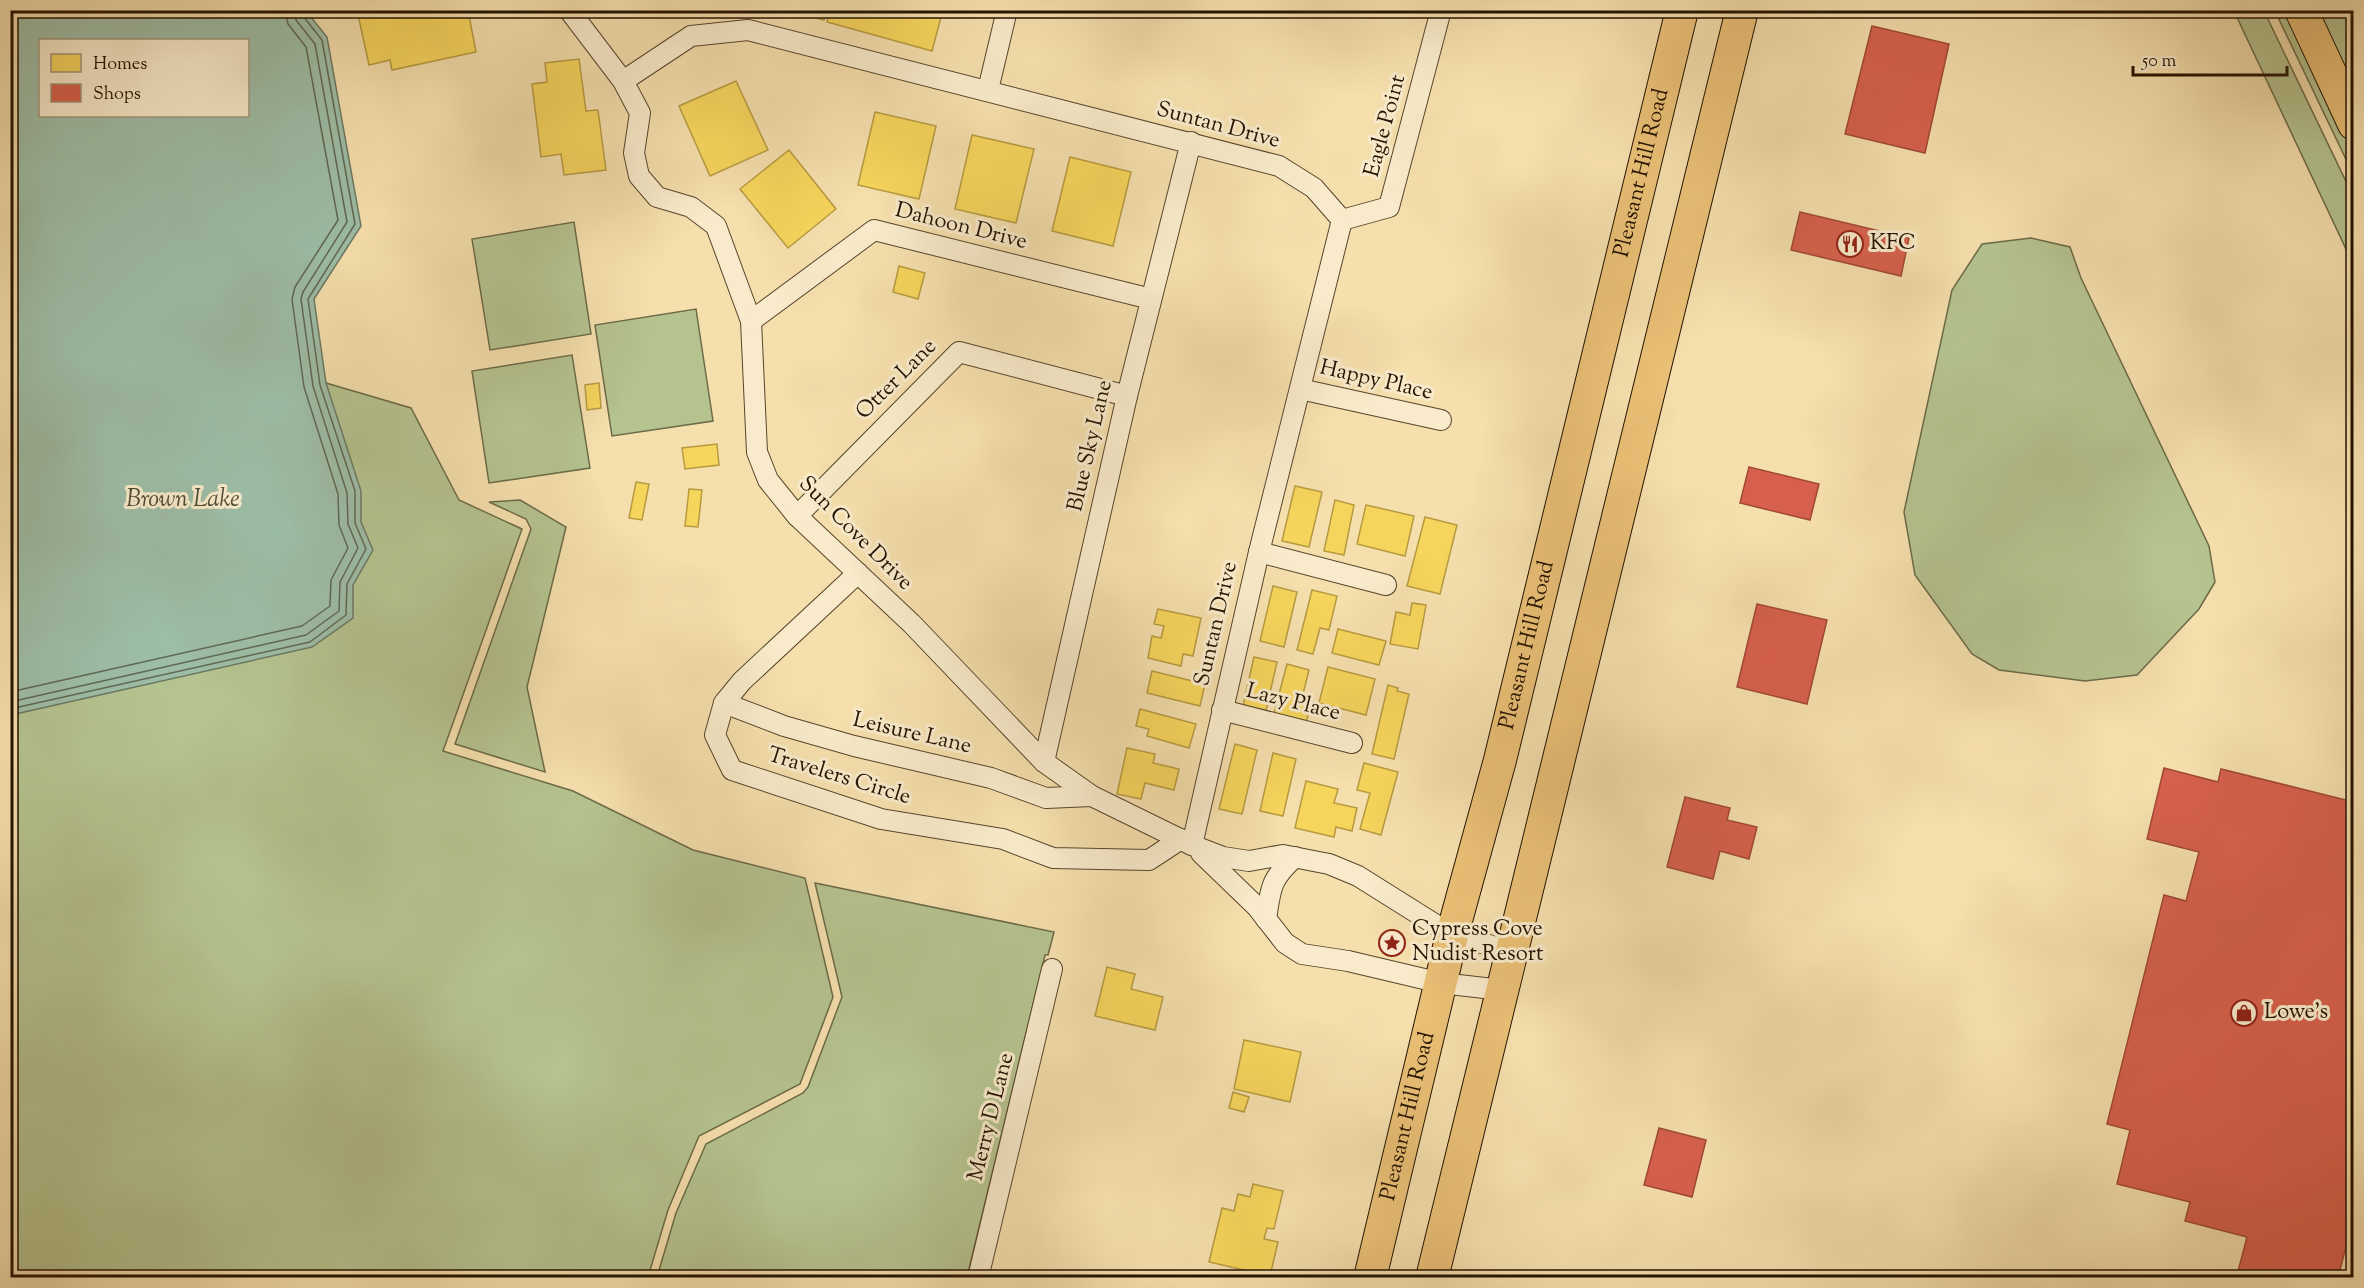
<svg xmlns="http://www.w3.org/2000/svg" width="2364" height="1288" font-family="'Sorts Mill Goudy',serif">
<rect width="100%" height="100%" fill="#f5dfad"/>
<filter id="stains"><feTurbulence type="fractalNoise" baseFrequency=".00333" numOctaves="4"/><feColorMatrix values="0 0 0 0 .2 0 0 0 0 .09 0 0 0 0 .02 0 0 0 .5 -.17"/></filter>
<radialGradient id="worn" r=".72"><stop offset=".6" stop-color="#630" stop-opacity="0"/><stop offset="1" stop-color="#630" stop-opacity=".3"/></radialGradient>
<!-- green -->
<g fill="#b5c38f" stroke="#6c6a48" stroke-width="1.5">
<polygon points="2234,11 2264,11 2353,196 2353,264"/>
<polygon points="2275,11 2353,11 2353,174"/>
<polygon points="574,222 591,334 490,350 472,239"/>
<polygon points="2031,238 2070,247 2081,278 2209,546 2215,582 2199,609 2137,675 2085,681 1999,670 1972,654 1915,575 1904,512 1952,290 1982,244"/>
<polygon points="696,309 713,421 612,436 595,325"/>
<polygon points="572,355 590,468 489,483 472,371"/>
<polygon points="326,383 411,408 459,500 522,529 443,751 573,791 693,850 805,878 833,997 800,1084 699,1136 668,1210 648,1277 11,1278 11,582"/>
<polygon points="520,500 566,527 527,687 545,772 455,744 531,529 526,519 489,502"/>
<polygon points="815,883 1054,932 1048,955 1045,955 967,1277 657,1277 676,1213 706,1144 803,1093 808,1087 842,997"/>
</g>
<!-- water -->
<path fill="#9dbda6" stroke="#6c7964" stroke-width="1.5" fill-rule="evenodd" d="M10,11h296l21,26 34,189 -47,73 12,84 35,108v31l12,28 -20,35v33l-41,29 -301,68zM40,40h208v76h-208z"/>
<!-- homes -->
<g fill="#f6d55c" stroke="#b79a40" stroke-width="1.5">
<polygon points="357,10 468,10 476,52 392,70 390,60 369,65"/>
<polygon points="785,10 827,10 824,20"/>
<polygon points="830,10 916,10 941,17 932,51 827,22"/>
<polygon points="950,10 976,10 974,18 950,13"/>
<polygon points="579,59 586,111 598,110 606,170 564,175 561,154 541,157 532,84 547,82 545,63"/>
<polygon points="736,81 768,150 710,176 679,106"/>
<polygon points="875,112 936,126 919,199 858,185"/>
<polygon points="972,135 1034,149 1016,223 955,209"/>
<polygon points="789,150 836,209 788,248 740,189"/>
<polygon points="1070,157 1131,172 1113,246 1052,231"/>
<polygon points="899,266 925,273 918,299 893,292"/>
<polygon points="599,383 601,408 587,410 585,385"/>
<polygon points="717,444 719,465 685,469 682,448"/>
<polygon points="636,482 649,484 642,520 629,518"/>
<polygon points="1295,486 1322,492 1309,547 1282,541"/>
<polygon points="689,489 702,490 698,527 685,526"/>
<polygon points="1335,500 1354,505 1344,555 1324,551"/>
<polygon points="1366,505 1414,516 1405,556 1357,544"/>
<polygon points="1425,517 1457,525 1440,594 1407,586"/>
<polygon points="1273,586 1297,592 1284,647 1260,641"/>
<polygon points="1312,590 1337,596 1329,630 1320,628 1313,654 1297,650"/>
<polygon points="1412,603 1426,605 1418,649 1390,644 1396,612 1410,615"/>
<polygon points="1158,609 1201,618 1193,656 1183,654 1181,666 1148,658 1152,636 1161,638 1164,626 1154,624"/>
<polygon points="1338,629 1386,641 1379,665 1332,653"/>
<polygon points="1254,657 1277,662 1265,715 1242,710"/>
<polygon points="1287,664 1309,670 1302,698 1312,701 1305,726 1273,717"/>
<polygon points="1328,667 1375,679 1366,715 1319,703"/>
<polygon points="1152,671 1205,684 1200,706 1147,693"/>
<polygon points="1388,685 1398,688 1397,691 1409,694 1394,759 1372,754"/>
<polygon points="1140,709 1196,724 1189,748 1147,736 1149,729 1136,726"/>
<polygon points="1235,744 1257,750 1242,814 1219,809"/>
<polygon points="1127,748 1155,754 1153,763 1179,769 1174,790 1145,783 1141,799 1117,794"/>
<polygon points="1273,753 1296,759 1283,816 1260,811"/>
<polygon points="1364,763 1398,772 1381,835 1360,829 1370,793 1357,790"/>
<polygon points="1306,781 1338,789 1334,803 1357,808 1352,831 1336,827 1334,837 1295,828"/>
<polygon points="1107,967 1135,974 1131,989 1163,997 1155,1030 1095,1016"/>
<polygon points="1244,1040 1301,1052 1290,1102 1234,1089"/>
<polygon points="1233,1092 1249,1097 1244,1112 1229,1108"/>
<polygon points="1253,1184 1283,1191 1274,1229 1267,1228 1264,1239 1278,1242 1270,1276 1209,1262 1222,1208 1234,1211 1238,1194 1250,1197"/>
</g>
<!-- shops -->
<g fill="#d6604d" stroke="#a04936" stroke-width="1.5">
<polygon points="1872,26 1949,44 1925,153 1845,134"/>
<polygon points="1800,212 1909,238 1901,276 1791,250"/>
<polygon points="1749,467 1819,484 1810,520 1740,503"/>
<polygon points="1757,604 1827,620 1807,704 1737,687"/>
<polygon points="2164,768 2218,782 2221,769 2354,802 2354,1216 2338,1278 2249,1278 2237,1275 2247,1237 2185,1221 2190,1202 2117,1184 2130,1130 2107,1124 2164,895 2186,901 2199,852 2147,839"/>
<polygon points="1685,797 1730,808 1727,820 1757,827 1749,859 1720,851 1713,879 1667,867"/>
<polygon points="1659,1128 1706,1140 1692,1197 1644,1185"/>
</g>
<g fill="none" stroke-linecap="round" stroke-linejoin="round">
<!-- shore -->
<g stroke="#606853" stroke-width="1.5">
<polyline points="10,692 302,626 330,606 331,580 348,548 339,525 338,494 304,387 292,299 295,287 338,220 306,47 288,24 285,10"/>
<polyline points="10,702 306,635 339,611 340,582 358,548 348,524 347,493 313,386 301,299 303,292 347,222 315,44 296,20 294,10"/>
<polyline points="10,709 310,642 346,615 347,584 366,549 355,523 355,491 320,385 308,299 355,224 322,40 303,16 302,10"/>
</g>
<defs>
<g id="minor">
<polyline points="569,10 623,81 640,113 634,153 639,176 657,197 691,207 716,226 751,321 757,452 768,480 797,516 912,624 1044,762 1092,796 1192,845 1223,857 1249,861 1283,855 1329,864 1358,876 1452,935 1511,951"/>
<polyline points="623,81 691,36 748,30 1279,166 1314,188 1342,220"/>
<polyline points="988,90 1007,10"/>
<polyline points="1342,220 1389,207 1441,10"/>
<polyline points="751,321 874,230 1151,299"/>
<polyline points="1300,389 1441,420"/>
<polyline points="797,516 959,352 1127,396"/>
<polyline points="1259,552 1386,585"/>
<polyline points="858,573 742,681 724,703 715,735 732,770 881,819 1003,839 1053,858 1149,860 1181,839"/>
<polyline points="724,703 784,726 854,746 991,778 1046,798 1092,796"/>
<polyline points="1222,710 1352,743"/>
<polyline points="1044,762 1127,396 1191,142"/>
<polyline points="1192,845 1259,552 1342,220"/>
<polyline points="1201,853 1257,907 1285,943 1302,954 1348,961 1441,983 1502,990"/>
<path d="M1266,919c5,-32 4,-39 29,-62"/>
<polyline points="978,1278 1052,969"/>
</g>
<g id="primary">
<polyline points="2301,10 2354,124"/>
<path id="s1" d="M1370,1278l82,-343 48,-175 182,-750"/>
<polyline points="1432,1278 1742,10"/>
</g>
</defs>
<!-- minor casing -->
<use href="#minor" stroke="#58452b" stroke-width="22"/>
<!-- primary casing -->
<use href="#primary" stroke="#231200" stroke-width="34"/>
<!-- minor -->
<use href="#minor" stroke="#f8eaca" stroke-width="20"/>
<!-- primary -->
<use href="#primary" stroke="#eac076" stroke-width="32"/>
</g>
<!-- icons -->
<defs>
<symbol id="restaurant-ring" viewBox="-11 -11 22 22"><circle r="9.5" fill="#f8eaca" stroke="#8f2418" stroke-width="1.5"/><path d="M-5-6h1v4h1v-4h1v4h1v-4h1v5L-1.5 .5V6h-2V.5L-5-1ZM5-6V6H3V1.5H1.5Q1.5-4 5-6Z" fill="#8f2418"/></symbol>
<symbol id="sight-ring" viewBox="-11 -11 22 22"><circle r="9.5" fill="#f8eaca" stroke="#8f2418" stroke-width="1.5"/><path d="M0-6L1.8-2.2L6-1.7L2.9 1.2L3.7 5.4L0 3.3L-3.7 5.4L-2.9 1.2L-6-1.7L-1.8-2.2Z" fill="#8f2418"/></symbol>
<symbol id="shop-ring" viewBox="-11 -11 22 22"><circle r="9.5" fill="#f8eaca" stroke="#8f2418" stroke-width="1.5"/><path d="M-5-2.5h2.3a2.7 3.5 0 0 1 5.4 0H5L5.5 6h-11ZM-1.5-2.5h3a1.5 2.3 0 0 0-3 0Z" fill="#8f2418"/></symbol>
</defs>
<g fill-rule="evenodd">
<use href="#restaurant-ring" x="1835" y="229" width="30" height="30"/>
<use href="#sight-ring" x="1377" y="928" width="30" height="30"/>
<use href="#shop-ring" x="2229" y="998" width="30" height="30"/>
</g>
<g text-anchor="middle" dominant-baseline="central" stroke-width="6" stroke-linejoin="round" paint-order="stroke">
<!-- street labels -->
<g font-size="22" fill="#231200" stroke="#f8eaca">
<text transform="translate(1218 126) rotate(15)">Suntan Drive</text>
<text transform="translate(1386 126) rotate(-75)">Eagle Point</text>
<text stroke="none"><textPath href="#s1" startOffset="1138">Pleasant Hill Road</textPath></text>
<text transform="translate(961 227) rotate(14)">Dahoon Drive</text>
<text transform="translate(897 380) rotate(-45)">Otter Lane</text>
<text transform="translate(1376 381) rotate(13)">Happy Place</text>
<text transform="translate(1091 446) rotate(-77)">Blue Sky Lane</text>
<text transform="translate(855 534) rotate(45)">Sun Cove Drive</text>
<text transform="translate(1217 624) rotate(-77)">Suntan Drive</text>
<text stroke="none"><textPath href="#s1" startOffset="652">Pleasant Hill Road</textPath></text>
<text transform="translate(1293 703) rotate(14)">Lazy Place</text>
<text transform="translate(912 734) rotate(13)">Leisure Lane</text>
<text transform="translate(839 777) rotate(17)">Travelers Circle</text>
<text stroke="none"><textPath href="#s1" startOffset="166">Pleasant Hill Road</textPath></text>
<text transform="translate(992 1117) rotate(-76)">Merry D Lane</text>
</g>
<!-- poi labels -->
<g font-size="22" fill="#231200" stroke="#f8eaca" text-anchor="start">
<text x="1870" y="244">KFC</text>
<text x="1412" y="930">Cypress Cove<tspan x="1412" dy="25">Nudist Resort</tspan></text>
<text x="2264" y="1013">Lowe's</text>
</g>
<!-- water labels -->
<g font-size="24" font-style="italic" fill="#4e4e3a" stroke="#f8eaca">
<text x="183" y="500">Brown Lake</text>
</g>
</g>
<!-- margin -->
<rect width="2364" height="1288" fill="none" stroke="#f5dfad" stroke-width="36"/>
<rect x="12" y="12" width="2340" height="1264" fill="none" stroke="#231200" stroke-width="3"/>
<rect x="18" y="18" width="2328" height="1252" fill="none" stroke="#231200" stroke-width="1.5"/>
<!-- legend -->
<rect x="39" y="39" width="210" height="78" fill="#f8eaca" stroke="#a39479" stroke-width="1.5"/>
<rect x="51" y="54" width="30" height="18" fill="#f6d55c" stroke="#a39479" stroke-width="1.5"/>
<text x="93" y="69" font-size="18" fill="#231200">Homes</text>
<rect x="51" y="84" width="30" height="18" fill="#d6604d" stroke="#a39479" stroke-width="1.5"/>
<text x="93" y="99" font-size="18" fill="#231200">Shops</text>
<!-- scale -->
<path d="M2133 66v9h154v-9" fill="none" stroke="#231200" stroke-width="3"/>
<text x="2142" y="66" font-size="18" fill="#231200" stroke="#f8eaca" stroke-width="4.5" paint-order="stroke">50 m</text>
<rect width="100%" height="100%" filter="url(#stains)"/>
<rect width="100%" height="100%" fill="url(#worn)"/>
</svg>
